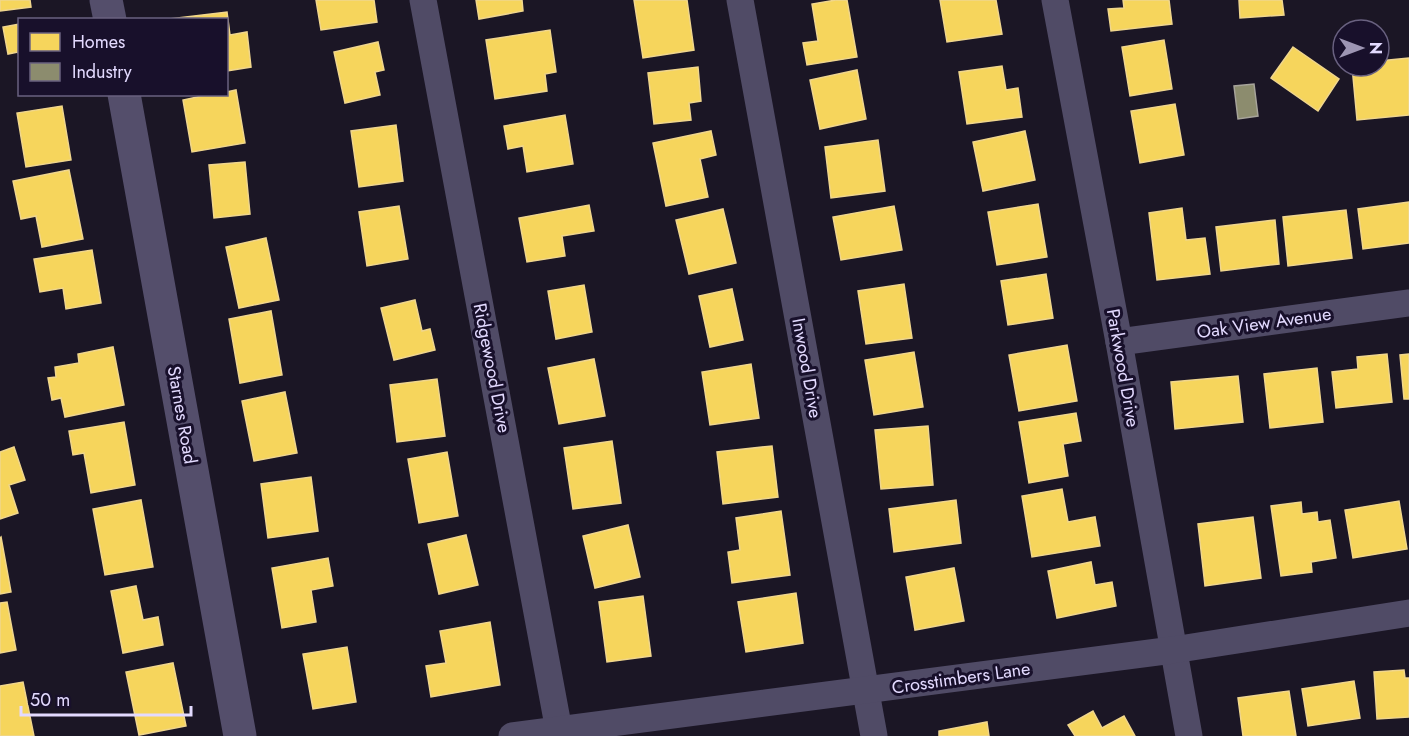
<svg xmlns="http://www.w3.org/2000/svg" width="1409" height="736" font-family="Jost,sans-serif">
<rect width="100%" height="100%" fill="#1b1625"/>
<!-- homes -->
<g fill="#f6d55c" stroke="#f0d68d" stroke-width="1.5">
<polygon points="0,0 30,0 31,7 0,11"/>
<polygon points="316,0 374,0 377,22 321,30"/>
<polygon points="476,0 522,0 523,11 479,19"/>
<polygon points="634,0 687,0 694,50 643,58"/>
<polygon points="836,0 847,0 857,57 807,65 803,43 818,41 812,4"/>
<polygon points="940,0 996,0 1002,34 947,42"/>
<polygon points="1123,0 1169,0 1172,24 1111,31 1108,9 1124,8"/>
<polygon points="1239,0 1282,0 1284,15 1240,18"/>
<polygon points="227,12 230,35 247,32 251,67 226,71 226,20 169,19"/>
<polygon points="20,24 20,59 18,52 8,54 3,27"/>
<polygon points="550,30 556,72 545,74 547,91 495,99 486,40"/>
<polygon points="1164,40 1172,89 1130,96 1122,47"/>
<polygon points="378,42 384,70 375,72 380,95 345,103 334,52"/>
<polygon points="1293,47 1339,79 1318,111 1271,78"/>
<polygon points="1409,58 1409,115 1357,120 1352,66 1379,66 1379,61"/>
<polygon points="1002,66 1006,90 1018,88 1022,117 967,124 959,72"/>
<polygon points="698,67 701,101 689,103 691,120 654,124 648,73"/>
<polygon points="857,70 866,119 820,129 810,80"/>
<polygon points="236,90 245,143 192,152 183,100 211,94 226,94 226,92"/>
<polygon points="1175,104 1184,155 1140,163 1131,111"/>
<polygon points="62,106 71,160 26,167 17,113"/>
<polygon points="565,115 573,164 527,172 523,146 508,149 504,126"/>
<polygon points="396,125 403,181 359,187 351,131"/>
<polygon points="711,131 716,155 700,159 708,197 666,206 653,143"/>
<polygon points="1025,131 1035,180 983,191 973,142"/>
<polygon points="878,140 885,191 831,198 825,147"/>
<polygon points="245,162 250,214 214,218 209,165"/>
<polygon points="69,170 83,239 42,247 36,216 21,219 13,181"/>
<polygon points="1409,202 1409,243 1363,249 1358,209"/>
<polygon points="1038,204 1047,257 997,265 988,212"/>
<polygon points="589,205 594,231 562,236 565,256 527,262 519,218"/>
<polygon points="399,206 408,259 367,266 359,212"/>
<polygon points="894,206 902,250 841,260 833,217"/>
<polygon points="1182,208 1186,240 1205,238 1210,274 1157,280 1149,213"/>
<polygon points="723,209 736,263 689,274 676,220"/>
<polygon points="1346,210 1352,258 1288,266 1283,217"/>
<polygon points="1275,220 1279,264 1221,271 1216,227"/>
<polygon points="266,238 279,300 239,308 226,247"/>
<polygon points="92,250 101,303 66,309 63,288 40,292 34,259"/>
<polygon points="1046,274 1053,318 1008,325 1001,281"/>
<polygon points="904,284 912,338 866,344 858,291"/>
<polygon points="584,285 592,332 556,339 548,291"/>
<polygon points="732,289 743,340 710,347 699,296"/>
<polygon points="415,300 422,331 430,329 435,350 394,360 381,308"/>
<polygon points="271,311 282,375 240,383 229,319"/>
<polygon points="1067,345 1077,401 1019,411 1009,355"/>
<polygon points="113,347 124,405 65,417 61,398 52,400 48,378 56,377 55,367 79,363 78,354"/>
<polygon points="914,352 923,407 874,415 865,360"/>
<polygon points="1387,354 1392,402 1336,408 1332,372 1358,369 1357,357"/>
<polygon points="1409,354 1409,399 1404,399 1400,355"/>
<polygon points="594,359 605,416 559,424 548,368"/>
<polygon points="751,364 759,418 710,425 702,372"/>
<polygon points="1317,368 1323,422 1270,428 1264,374"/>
<polygon points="1238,376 1243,422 1175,429 1171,382"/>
<polygon points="437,379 445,436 397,442 390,385"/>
<polygon points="285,392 297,453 254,461 242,401"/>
<polygon points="1076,413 1081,441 1063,444 1068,476 1029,483 1019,422"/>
<polygon points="124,422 135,485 91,493 84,453 73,455 69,431"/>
<polygon points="928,426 933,485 881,489 875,430"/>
<polygon points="612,441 621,503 573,509 564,448"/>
<polygon points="772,446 778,497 723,504 717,452"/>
<polygon points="14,447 25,480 9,485 18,513 0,519 0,452"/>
<polygon points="447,452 458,516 419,523 408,459"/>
<polygon points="311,477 318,531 268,538 261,484"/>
<polygon points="1062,489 1068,522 1095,517 1100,546 1032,557 1022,496"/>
<polygon points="141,500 153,567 105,575 93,509"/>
<polygon points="956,500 961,543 894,552 889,509"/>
<polygon points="1399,501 1407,549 1353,558 1345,510"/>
<polygon points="1301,502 1302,514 1317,512 1318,522 1330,520 1336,558 1311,562 1312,572 1281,576 1271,506"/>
<polygon points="781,511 790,575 732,583 728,552 740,550 736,518"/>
<polygon points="1253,517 1261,578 1205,586 1198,524"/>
<polygon points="628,525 640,577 595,588 583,536"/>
<polygon points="466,535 478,585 439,594 428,544"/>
<polygon points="1,537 11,592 0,594 0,538"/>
<polygon points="328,558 333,586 311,590 316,622 282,628 272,568"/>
<polygon points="1091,562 1095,585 1112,582 1116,606 1057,618 1048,571"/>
<polygon points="954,568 964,621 915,630 906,577"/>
<polygon points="136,586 143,620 158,617 163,645 123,653 111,591"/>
<polygon points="796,593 803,643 746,652 738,602"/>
<polygon points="643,596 651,656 607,662 599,602"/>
<polygon points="7,602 16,650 0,653 0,603"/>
<polygon points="490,622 500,685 431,697 426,666 446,663 440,631"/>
<polygon points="347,647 356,702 313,709 303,654"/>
<polygon points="173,663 186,726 139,735 126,672"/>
<polygon points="1404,670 1405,678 1409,678 1409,717 1377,719 1374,672"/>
<polygon points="1354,681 1360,718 1308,726 1302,689"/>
<polygon points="23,682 34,736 0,736 0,686"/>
<polygon points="1289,691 1296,736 1243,736 1238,698"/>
<polygon points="1093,711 1102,728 1124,716 1135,736 1075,736 1068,725"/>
<polygon points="987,722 989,736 939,736 939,731"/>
</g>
<!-- industry -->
<polygon fill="#8c8c6e" stroke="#a6a39a" stroke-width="1.5" points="1254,84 1258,116 1238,119 1234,86"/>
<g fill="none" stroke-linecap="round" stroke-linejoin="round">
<!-- minor -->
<g stroke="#504b66" stroke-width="27">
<polyline points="423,0 560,736"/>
<polyline points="740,0 874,736"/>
<polyline points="1055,0 1119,342 1189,736"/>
<polyline points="1119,342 1409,303"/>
<polyline points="512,736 1173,650 1409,613"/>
</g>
<!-- secondary -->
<g stroke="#544e6b" stroke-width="33">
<polyline points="106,0 110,20"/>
<polyline points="124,94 240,736"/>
</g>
</g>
<g text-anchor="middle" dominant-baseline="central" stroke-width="6" stroke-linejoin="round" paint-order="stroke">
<!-- street labels -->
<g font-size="18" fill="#e3daff" stroke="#18102b">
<text transform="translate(1264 323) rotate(-8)">Oak View Avenue</text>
<text transform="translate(492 368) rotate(79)">Ridgewood Drive</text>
<text transform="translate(807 368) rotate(80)">Inwood Drive</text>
<text transform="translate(1123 368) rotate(80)">Parkwood Drive</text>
<text transform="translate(182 415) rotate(80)">Starnes Road</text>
<text transform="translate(961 678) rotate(-8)">Crosstimbers Lane</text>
</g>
</g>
<!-- legend -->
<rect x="18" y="18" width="210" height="78" fill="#18102b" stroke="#696180" stroke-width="1.5"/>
<rect x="30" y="33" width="30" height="18" fill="#f6d55c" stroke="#696180" stroke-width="1.5"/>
<text x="72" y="48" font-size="18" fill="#e3daff">Homes</text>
<rect x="30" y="63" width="30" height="18" fill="#8c8c6e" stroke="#696180" stroke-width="1.5"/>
<text x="72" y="78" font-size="18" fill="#e3daff">Industry</text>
<!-- north arrow -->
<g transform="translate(1361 48) rotate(90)"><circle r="28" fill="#18102b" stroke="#696180" stroke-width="1.5"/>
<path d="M0-4.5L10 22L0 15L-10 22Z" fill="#9d95b3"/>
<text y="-9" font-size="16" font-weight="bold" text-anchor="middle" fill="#e3daff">N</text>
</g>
<!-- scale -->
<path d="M21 706v9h170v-9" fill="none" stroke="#e3daff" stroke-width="3"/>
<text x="30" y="706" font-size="18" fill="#e3daff" stroke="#18102b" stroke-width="4.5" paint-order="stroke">50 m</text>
</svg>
